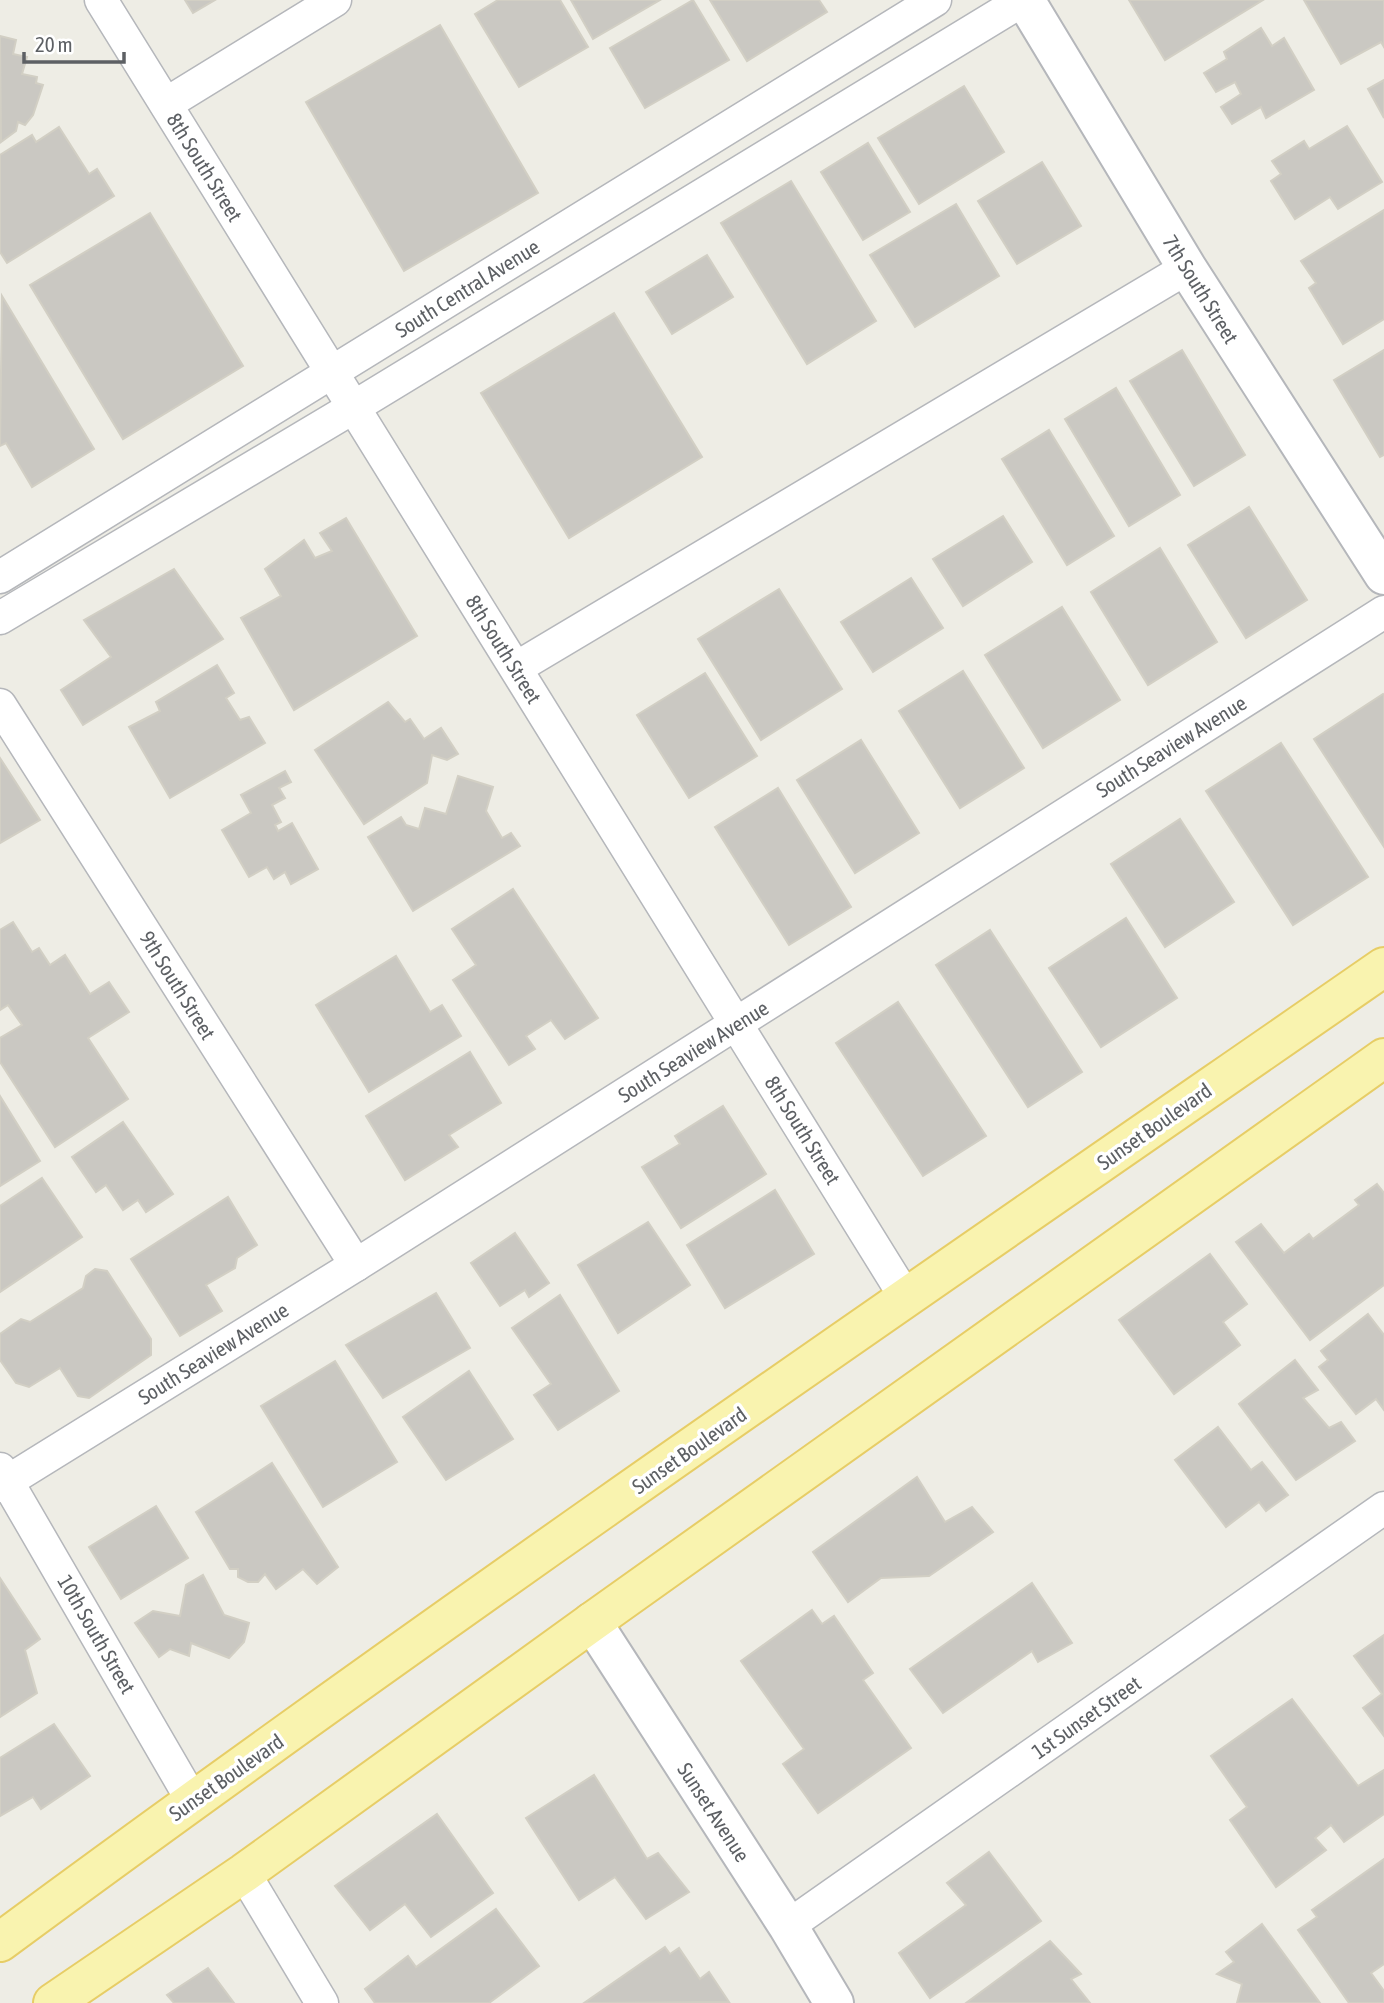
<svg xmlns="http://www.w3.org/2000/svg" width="1384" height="2003" font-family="'Asap Condensed',sans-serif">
<rect width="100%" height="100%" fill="#eeede5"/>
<!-- building -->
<g fill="#cac8c2" stroke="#d2cfc4" stroke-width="2">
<polygon points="185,0 215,0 193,13"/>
<polygon points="498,0 560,0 588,47 519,87 475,14"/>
<polygon points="571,0 660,0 593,39"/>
<polygon points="693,0 729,60 645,108 610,48"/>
<polygon points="710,0 819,0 827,12 747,61"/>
<polygon points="1129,0 1263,0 1165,60"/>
<polygon points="1304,0 1384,0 1384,47 1381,42 1341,64"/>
<polygon points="440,25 538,193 404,271 306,102"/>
<polygon points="1261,28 1272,46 1284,38 1314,90 1266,118 1261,107 1232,124 1221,107 1241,94 1235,82 1216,92 1204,73 1227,59 1224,52"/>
<polygon points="0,36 16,40 13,54 27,57 22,74 37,77 36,83 43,85 33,115 25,125 18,122 16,131 1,142"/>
<polygon points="1384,80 1384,118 1368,89"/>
<polygon points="964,86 1004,152 919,204 878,138"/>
<polygon points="1347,126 1382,182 1338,209 1330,197 1295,219 1271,181 1281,174 1272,161 1304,141 1309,149"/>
<polygon points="59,127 89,174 97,169 114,196 7,263 0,252 0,155 32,135 36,142"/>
<polygon points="868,143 910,212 863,240 821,172"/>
<polygon points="1042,162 1081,226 1017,264 978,201"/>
<polygon points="791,181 876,321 807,364 721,223"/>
<polygon points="956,204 999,276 915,327 870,255"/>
<polygon points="1384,210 1384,319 1343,344 1309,288 1316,283 1301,261"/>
<polygon points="150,213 243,366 123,439 30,285"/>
<polygon points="707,255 733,297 672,334 646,292"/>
<polygon points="2,296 94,449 32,487 6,443 0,446"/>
<polygon points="614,313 702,457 569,538 481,393"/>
<polygon points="1182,350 1245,455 1194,486 1130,381"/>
<polygon points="1384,350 1384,455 1380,457 1334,380"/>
<polygon points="1116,388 1180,495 1129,526 1065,419"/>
<polygon points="1049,430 1114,536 1067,565 1002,459"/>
<polygon points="1249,507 1307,600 1246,638 1188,545"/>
<polygon points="1003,516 1032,562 963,606 933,559"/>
<polygon points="346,518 417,636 294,710 241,618 281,596 265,569 304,540 315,558 332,551 320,533"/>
<polygon points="1160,548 1217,642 1148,685 1091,592"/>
<polygon points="174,569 223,639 83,725 61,690 111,657 84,620"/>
<polygon points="911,578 943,628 873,672 841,622"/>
<polygon points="779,589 842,689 761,740 698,639"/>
<polygon points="1062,607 1120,700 1043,748 985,655"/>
<polygon points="217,665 234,693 226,698 240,720 249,717 265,743 170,798 129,727 160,711 156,702"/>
<polygon points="963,671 1024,768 960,808 899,711"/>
<polygon points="705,673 757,756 689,798 637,715"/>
<polygon points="1383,694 1384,695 1384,847 1314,739"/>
<polygon points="388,702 405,722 410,719 424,739 441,728 458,754 447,760 432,755 427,783 364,824 315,750"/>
<polygon points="861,740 919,833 855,873 797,780"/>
<polygon points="1281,743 1368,877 1293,925 1206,791"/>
<polygon points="0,758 40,820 0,843"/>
<polygon points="285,771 291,782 279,788 285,798 272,805 281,822 275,825 278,831 292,823 318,869 291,884 285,872 274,879 267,867 249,877 222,830 251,813 241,795"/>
<polygon points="458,776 493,787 486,811 502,838 511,833 520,846 413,911 368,837 401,817 406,825 419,829 425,808 446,814"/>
<polygon points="778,788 851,907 789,945 715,827"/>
<polygon points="1180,819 1234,902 1165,947 1111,864"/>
<polygon points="513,889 598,1018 565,1039 551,1020 526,1036 535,1049 509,1065 453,980 476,965 452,929"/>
<polygon points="1126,918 1177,998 1101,1047 1049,968"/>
<polygon points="13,922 32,952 39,948 50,965 65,955 90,994 109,982 129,1012 88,1038 128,1099 55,1147 0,1062 0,1038 22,1025 8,1005 0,1010 0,930"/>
<polygon points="990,930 1082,1072 1028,1107 936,965"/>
<polygon points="396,956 430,1012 442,1005 461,1036 369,1092 316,1005"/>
<polygon points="898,1002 986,1136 923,1176 836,1043"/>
<polygon points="470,1052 501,1103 449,1135 458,1147 405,1180 366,1116"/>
<polygon points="0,1096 40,1161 0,1186"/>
<polygon points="723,1106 766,1174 681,1228 642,1167 680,1144 675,1136"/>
<polygon points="123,1122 173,1194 146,1212 138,1200 123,1210 106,1185 96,1192 72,1157"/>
<polygon points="42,1178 82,1237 0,1292 0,1206"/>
<polygon points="1377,1184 1384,1193 1384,1285 1310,1340 1236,1242 1261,1224 1284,1253 1309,1234 1313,1239 1359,1205 1355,1200"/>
<polygon points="775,1190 814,1254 725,1308 687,1245"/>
<polygon points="228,1197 257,1245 237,1258 235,1268 206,1285 222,1311 180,1336 131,1259"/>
<polygon points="648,1222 690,1285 618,1333 578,1265"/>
<polygon points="515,1233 549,1283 529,1297 525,1290 500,1306 471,1263"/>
<polygon points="1210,1254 1247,1304 1223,1322 1240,1345 1174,1394 1119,1320"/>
<polygon points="95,1269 107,1271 151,1339 151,1355 89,1398 78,1396 60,1368 29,1387 16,1383 0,1360 0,1334 21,1319 30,1322 83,1288 86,1276"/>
<polygon points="436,1293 470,1348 383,1398 346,1345"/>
<polygon points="560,1295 619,1391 558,1430 534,1395 551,1384 512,1328"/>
<polygon points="1368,1314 1384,1335 1384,1410 1376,1399 1356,1414 1319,1367 1328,1360 1321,1351"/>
<polygon points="1295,1360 1318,1390 1303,1398 1329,1428 1341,1422 1355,1441 1296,1480 1239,1404"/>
<polygon points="335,1361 397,1462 323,1507 261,1406"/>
<polygon points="469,1371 513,1439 446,1480 403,1417"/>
<polygon points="1218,1427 1251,1470 1262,1462 1288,1495 1266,1511 1259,1502 1226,1527 1175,1460"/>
<polygon points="272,1463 338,1567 317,1584 303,1569 276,1589 265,1574 258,1582 248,1582 238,1577 238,1569 230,1569 196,1512"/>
<polygon points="917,1477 945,1522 972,1507 993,1532 929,1576 881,1578 848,1602 813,1552"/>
<polygon points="156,1506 188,1558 121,1599 89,1547"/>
<polygon points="203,1575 224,1615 249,1623 244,1642 229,1658 191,1643 189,1656 170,1649 159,1657 135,1623 153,1611 180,1616 186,1585"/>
<polygon points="0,1578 40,1639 25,1650 37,1693 0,1717"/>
<polygon points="1032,1583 1072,1643 1038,1662 1032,1651 943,1713 910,1669"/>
<polygon points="812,1610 822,1624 834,1616 873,1673 863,1680 911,1748 818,1813 783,1764 804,1749 741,1661"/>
<polygon points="1384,1635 1384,1736 1363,1708 1382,1694 1354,1656"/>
<polygon points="1292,1699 1358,1786 1384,1770 1384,1814 1344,1842 1331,1825 1315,1838 1326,1850 1276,1887 1230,1820 1247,1807 1211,1756"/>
<polygon points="54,1724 90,1776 41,1809 33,1797 0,1816 0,1758"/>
<polygon points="594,1775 647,1859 658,1853 689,1892 646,1919 615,1877 579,1900 526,1818"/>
<polygon points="437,1814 493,1893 431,1937 405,1904 370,1930 335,1886"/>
<polygon points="989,1852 1041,1921 930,1998 899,1953 966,1905 947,1883"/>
<polygon points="1384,1859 1384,1964 1371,1973 1384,1991 1384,2003 1349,2003 1298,1930 1317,1917 1312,1910"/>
<polygon points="496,1909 539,1966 489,2003 375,2003 365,1989 408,1956 416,1967"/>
<polygon points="1262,1924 1320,2003 1237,2003 1242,1984 1217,1974 1234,1962 1226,1952"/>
<polygon points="1050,1941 1081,1974 1071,1979 1090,2003 966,2003"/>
<polygon points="665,1947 670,1954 679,1948 700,1979 709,1972 729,2002 584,2003"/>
<polygon points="208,1968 234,2003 174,2003 167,1995"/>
</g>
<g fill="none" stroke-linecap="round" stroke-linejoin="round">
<defs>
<g id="minor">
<polyline points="101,0 906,1298"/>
<polyline points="166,104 335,0"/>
<polyline points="0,577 935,0"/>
<polyline points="0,618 354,407 1023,0"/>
<polyline points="516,668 1187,268"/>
<polyline points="0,705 356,1265"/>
<polyline points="0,1469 192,1800"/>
<polyline points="0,1486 356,1265 1384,612"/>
<polyline points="244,1873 322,2003"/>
<polyline points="788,1926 1384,1508"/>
</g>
<g id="tertiary">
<polyline points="1025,0 1187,268 1384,575"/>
<polyline points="592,1622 788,1926 834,2003"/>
</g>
<g id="primary">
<path d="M0,1942c454,-335 920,-654 1384,-975"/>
<polyline points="53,2003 244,1873 592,1622 1384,1058"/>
</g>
</defs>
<!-- minor casing -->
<use href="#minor" stroke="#b5b7bb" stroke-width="35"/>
<!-- tertiary casing -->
<use href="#tertiary" stroke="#b5b7bb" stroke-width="42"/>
<!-- primary casing -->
<use href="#primary" stroke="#e7cd66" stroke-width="42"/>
<!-- minor -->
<use href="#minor" stroke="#fff" stroke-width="32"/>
<!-- tertiary -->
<use href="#tertiary" stroke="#fff" stroke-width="38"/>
<!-- primary -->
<use href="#primary" stroke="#f9f3af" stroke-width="38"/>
</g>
<g text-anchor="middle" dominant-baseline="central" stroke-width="7" stroke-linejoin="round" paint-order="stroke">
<!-- street labels -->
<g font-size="21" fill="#5d6064" stroke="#fff">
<text transform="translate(205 167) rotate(58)">8th South Street</text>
<text transform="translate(467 288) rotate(-32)">South Central Avenue</text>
<text transform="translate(1201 289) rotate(58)">7th South Street</text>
<text transform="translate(504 649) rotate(58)">8th South Street</text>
<text transform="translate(1171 746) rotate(-32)">South Seaview Avenue</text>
<text transform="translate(178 985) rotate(58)">9th South Street</text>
<text transform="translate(693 1051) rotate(-32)">South Seaview Avenue</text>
<text transform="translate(1154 1126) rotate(-35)">Sunset Boulevard</text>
<text transform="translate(803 1130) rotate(58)">8th South Street</text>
<text transform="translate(213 1353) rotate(-32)">South Seaview Avenue</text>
<text transform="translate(689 1450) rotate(-35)">Sunset Boulevard</text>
<text transform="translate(97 1634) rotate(60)">10th South Street</text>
<text transform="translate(1086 1717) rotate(-35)">1st Sunset Street</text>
<text transform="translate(226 1777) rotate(-35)">Sunset Boulevard</text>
<text transform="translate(714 1812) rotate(57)">Sunset Avenue</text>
</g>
</g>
<!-- scale -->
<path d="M24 52v10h100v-10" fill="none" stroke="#5d6064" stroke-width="3.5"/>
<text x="35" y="52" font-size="21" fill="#5d6064" stroke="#ffffff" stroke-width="5" paint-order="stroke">20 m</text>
</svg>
